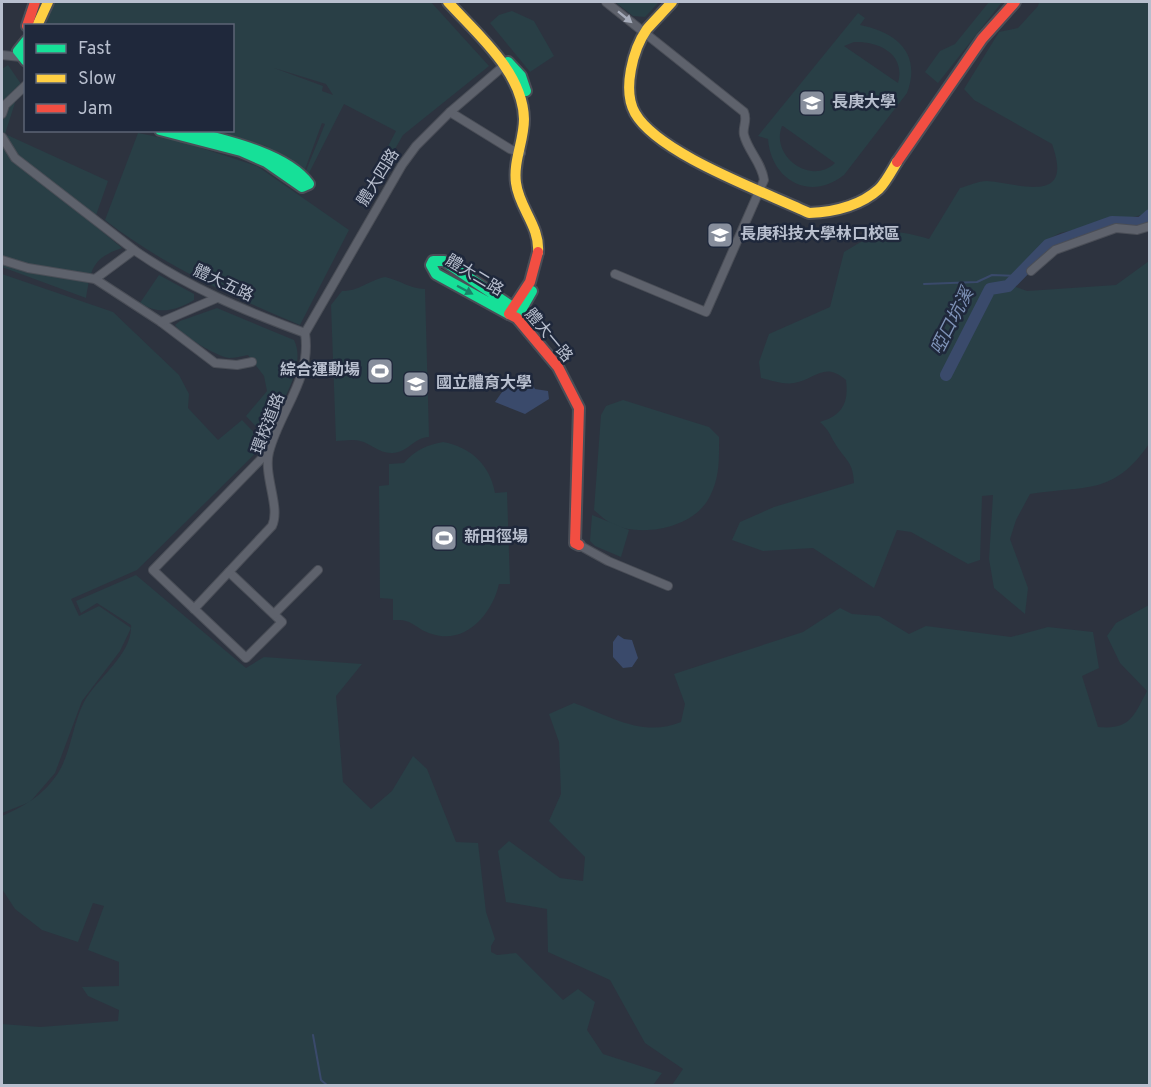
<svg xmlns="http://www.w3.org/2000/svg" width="1151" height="1087" font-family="Overpass,'Noto Sans TC',sans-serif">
<rect width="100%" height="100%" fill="#2d333f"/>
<!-- green -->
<g fill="#293f46" fill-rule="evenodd">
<path d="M55,2h376l58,64 -86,69 -41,72 -4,-3 38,-73 -52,-27 -36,71 -3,-2 20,-49 -3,-1 -18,49 -38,-26 -49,-15 15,-1v-104h-191l1,-11zM274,68l52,16 7,11 -11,-4 1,-5z"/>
<polygon points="615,2 659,2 645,17 633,16"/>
<polygon points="989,2 1002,2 938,83 925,72 940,51 955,44"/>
<path d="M1039,2h110v207l-7,6 -82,18 -15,8 -40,42 22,8 89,-6 33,-24v183c-36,52 -63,41 -119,50l-14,26 -6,19 18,49 -3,26 -31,-26 -5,-29 4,-64 -11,1 -2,64 -12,4 -57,-32 -14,-2 -23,58 -61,-40 -50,3 -31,-11 8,-18 34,-15 80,-24c-1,-21 -7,-21 -18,-38 -6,-9 -6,-14 -16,-23 22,-6 29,-19 26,-42 -22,-19 -30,-1 -52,3 -10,2 -24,-3 -33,-5l-2,-16 10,-28 61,-27 14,-55c37,-22 43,-25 85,-13l31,-51c8,-2 18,-7 27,-7 35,3 87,24 65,-37l-78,-44 -10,-11 35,-57 19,-4 20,-22z"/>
<polygon points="512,11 534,21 554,56 530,72 490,23 499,15"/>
<path d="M858,13l7,5 -5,7c36,7 62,28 47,68l-63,82c-34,27 -73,5 -76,-36l-10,-3zM854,42c25,-1 52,12 44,41l-54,-37zM782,126h1l52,37c-24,23 -65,-7 -53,-37z"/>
<path d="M8,65l13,19 -16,50 103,47 -15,43 29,24c-30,10 -31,21 -36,50l-84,-31v-198z"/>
<path d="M138,133l45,9 74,24 92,64 -49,95c-69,-29 -136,-59 -195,-105z"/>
<polygon points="2,274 113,312 179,375 189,394 188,408 218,440 242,420 265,444 137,570 71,599 79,616 99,606 131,628 120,651 82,701 55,773 30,802 2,813"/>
<path d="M159,275l35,19v6c-18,11 -36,15 -54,3z"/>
<path d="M385,277c15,3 25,12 40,12l4,148c-15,0 -22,17 -38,16 -12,0 -21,-10 -31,-12 -7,-2 -17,0 -24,0l-5,-136 11,-14c18,0 25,-10 43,-14z"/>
<path d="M217,308l77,32c14,28 -17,70 -30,95l-18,-19 21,-25 -3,-15 -16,-21c-6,1 -13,3 -19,3 -11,-1 -48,-23 -54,-33l5,-4z"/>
<path d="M623,400l86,27 10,10c0,21 1,40 -9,59 -15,32 -68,42 -98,28 -6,-3 -13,-10 -18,-14l7,-95 5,-9z"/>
<path d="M443,442c28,5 47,23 52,51l12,-1 3,92h-11c-7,30 -33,61 -67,50 -19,-6 -17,-15 -39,-14v-21l-13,-1 -1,-112 10,-1v-21l15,-1c11,-13 23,-18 39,-21z"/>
<polygon points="592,515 629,530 621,557 595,546 590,541"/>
<path d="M136,575l110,93 18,-11 98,7 -26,32 7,86 28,27 21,-18 21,-35 14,13 29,73 22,1 8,69 9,27 -4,7v6l6,3 19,-2 47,47 15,-11 17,13 -8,28 16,24 59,19 -9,12h-651v-61l38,3 78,-6 1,-11 -31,-14 -6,-9 37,-1v-24l-31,-12 16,-44 -11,-3 -15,39 -36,-12 -27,-21 -13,-20v-73c22,-10 39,-19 54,-40 15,-21 16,-51 28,-74 13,-24 49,-48 47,-77l-34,-22 -16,10 -5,-12z"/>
<path d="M1149,605v480h-477l11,-16 -38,-26 -35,-63 -62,-28 -1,-43 -41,-7 -8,-51 11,-10 51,37 23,3 2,-24 -36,-36 12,-27 -2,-52 -10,-28 25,-11c36,13 69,35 107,19l4,-18 -11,-30 129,-42 37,-24 12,6 27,2 30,18 17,-8 85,11 37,-10 45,5 6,36 -17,8 16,51c32,3 36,-11 49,-36l-27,-28 -13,-27 9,-13z"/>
</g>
<!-- water -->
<g fill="#3a4a6b">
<polygon points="529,378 535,389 548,391 549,399 525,414 495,402 507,385 515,380 523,381"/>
<polygon points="618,635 624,639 632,640 638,658 632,667 623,668 613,657 613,642"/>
</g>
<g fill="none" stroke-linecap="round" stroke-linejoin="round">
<!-- stream -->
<g stroke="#3a4a6b" stroke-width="2">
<polyline points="924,284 977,282 992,275 1020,276"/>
<polyline points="313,1035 321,1080 328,1086"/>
</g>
<!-- river -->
<polyline stroke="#3a4a6b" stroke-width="12" points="946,375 990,289 1008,286 1048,245 1112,222 1141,223 1150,215"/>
<defs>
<g id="street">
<path d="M606,2l138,110c4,9 -2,15 0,23 4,16 18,28 20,45l-58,132 -91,-38"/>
<polyline points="2,55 21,57"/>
<polyline points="450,112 510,149 521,153"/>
<polyline points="2,114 5,105 26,85"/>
<polyline points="2,137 15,158 134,250"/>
<path d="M2,260l26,8 67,11 39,-29c53,37 111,61 171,83"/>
<polyline points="1031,271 1055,250 1116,228 1137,230 1150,226"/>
<polyline points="95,279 161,322 215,363 237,365 252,362"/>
<polyline points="161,322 217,298"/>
<polyline points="305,333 402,165 416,146 450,112 506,64"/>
<polyline points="579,545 608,561 668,586"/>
<polyline points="229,572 282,622 246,658 153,570 269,451"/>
<path d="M194,609l78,-83c9,-19 -9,-50 -3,-74 11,-42 43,-73 36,-119"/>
<polyline points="274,614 318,570"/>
</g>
<g id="fast">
<polyline points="26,41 18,51 26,61"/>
<polyline points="508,62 521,76 526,91"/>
<path d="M160,130l81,21 25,11 36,25 7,-3c-22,-31 -88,-45 -124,-54"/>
<polyline points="509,314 436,274 431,265 433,261 444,261 517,310"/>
<polyline points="527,321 520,312 532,291"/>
</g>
<g id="slow">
<path d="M448,2c29,32 75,70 76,117 0,22 -11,42 -8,64 3,25 24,43 22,69"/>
<path d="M672,2c-8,9 -17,18 -25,27 -14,20 -25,61 -12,84 23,41 130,79 174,100 24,-1 51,-7 70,-24 7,-7 13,-19 18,-27"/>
<polyline points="37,26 48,2"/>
</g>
<g id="jam">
<polyline points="27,26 35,2"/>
<polyline points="897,162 982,39 1015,2"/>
<polyline points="538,252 530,282 509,314 517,318 558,367 579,408 575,543 579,545"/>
</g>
</defs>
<!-- street casing -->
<use href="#street" stroke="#4a4e57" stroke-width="10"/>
<!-- fast casing -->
<use href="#fast" stroke="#4a4e57" stroke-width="14"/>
<!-- slow casing -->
<use href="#slow" stroke="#4a4e57" stroke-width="14"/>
<!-- jam casing -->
<use href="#jam" stroke="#4a4e57" stroke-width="14"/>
<!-- street -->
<use href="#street" stroke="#5e626c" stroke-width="8"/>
<!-- fast -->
<use href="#fast" stroke="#16e098" stroke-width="10"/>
<!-- slow -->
<use href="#slow" stroke="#ffcf43" stroke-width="10"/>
<!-- jam -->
<use href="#jam" stroke="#f24e42" stroke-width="10"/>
</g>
<!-- one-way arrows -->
<defs><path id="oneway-solid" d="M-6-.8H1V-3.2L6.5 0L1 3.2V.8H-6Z" transform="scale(1.5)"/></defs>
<use fill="#a6acba" href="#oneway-solid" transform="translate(625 17) rotate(39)"/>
<use fill="#1a846a" href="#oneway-solid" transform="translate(465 290) rotate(28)"/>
<!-- icons -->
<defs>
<symbol id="university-square" viewBox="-11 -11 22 22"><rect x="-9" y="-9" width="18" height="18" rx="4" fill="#878e9c" stroke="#1f283b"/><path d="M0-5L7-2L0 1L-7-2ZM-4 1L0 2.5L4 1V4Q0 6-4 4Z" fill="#fff"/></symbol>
<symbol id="stadium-square" viewBox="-11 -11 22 22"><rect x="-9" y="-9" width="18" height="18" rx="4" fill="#878e9c" stroke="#1f283b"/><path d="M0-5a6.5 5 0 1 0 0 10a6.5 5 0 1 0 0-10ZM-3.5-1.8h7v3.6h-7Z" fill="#fff"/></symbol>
<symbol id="school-square" viewBox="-11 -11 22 22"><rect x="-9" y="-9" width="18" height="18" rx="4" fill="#878e9c" stroke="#1f283b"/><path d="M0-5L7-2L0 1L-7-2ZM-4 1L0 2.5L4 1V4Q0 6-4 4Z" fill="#fff"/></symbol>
</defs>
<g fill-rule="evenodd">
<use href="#university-square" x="797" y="88" width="30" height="30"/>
<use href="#university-square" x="705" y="220" width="30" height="30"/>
<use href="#stadium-square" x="365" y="356" width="30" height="30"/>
<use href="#school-square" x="401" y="369" width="30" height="30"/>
<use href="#stadium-square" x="429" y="523" width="30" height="30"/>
</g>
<g text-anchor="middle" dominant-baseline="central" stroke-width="5" stroke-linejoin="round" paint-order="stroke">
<!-- poi labels -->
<g font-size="16" font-weight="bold" fill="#b8bfce" stroke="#1f283b" text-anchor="start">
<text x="832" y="103">長庚大學</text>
<text x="740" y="235">長庚科技大學林口校區</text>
<text x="360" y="371" text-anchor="end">綜合運動場</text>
<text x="436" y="384">國立體育大學</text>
<text x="464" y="538">新田徑場</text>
</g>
<!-- street labels -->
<g font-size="16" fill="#b8bfce" stroke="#1f283b">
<text transform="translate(379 178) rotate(-58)">體大四路</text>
<text transform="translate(474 276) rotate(31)">體大二路</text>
<text transform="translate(223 284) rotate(25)">體大五路</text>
<text transform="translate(548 336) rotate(50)">體大一路</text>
<text transform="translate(269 424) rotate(-69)">環校道路</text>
</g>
<!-- water labels -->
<g font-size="18" font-style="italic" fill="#7e92b7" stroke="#1f283b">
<text transform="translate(953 322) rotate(-63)">啞口坑溪</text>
</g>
</g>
<!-- border -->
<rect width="1151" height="1087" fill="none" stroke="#b8bfce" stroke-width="6"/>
<!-- legend -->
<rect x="24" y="24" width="210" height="108" fill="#1f283b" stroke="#5c6476" stroke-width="1.5"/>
<rect x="36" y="44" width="30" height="9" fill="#16e098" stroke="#5c6476" stroke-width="1.5"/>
<text x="78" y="54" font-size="18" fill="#b8bfce">Fast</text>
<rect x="36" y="74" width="30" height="9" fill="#ffcf43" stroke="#5c6476" stroke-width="1.5"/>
<text x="78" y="84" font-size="18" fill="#b8bfce">Slow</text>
<rect x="36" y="104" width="30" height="9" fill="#f24e42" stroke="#5c6476" stroke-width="1.5"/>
<text x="78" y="114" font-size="18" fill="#b8bfce">Jam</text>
</svg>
